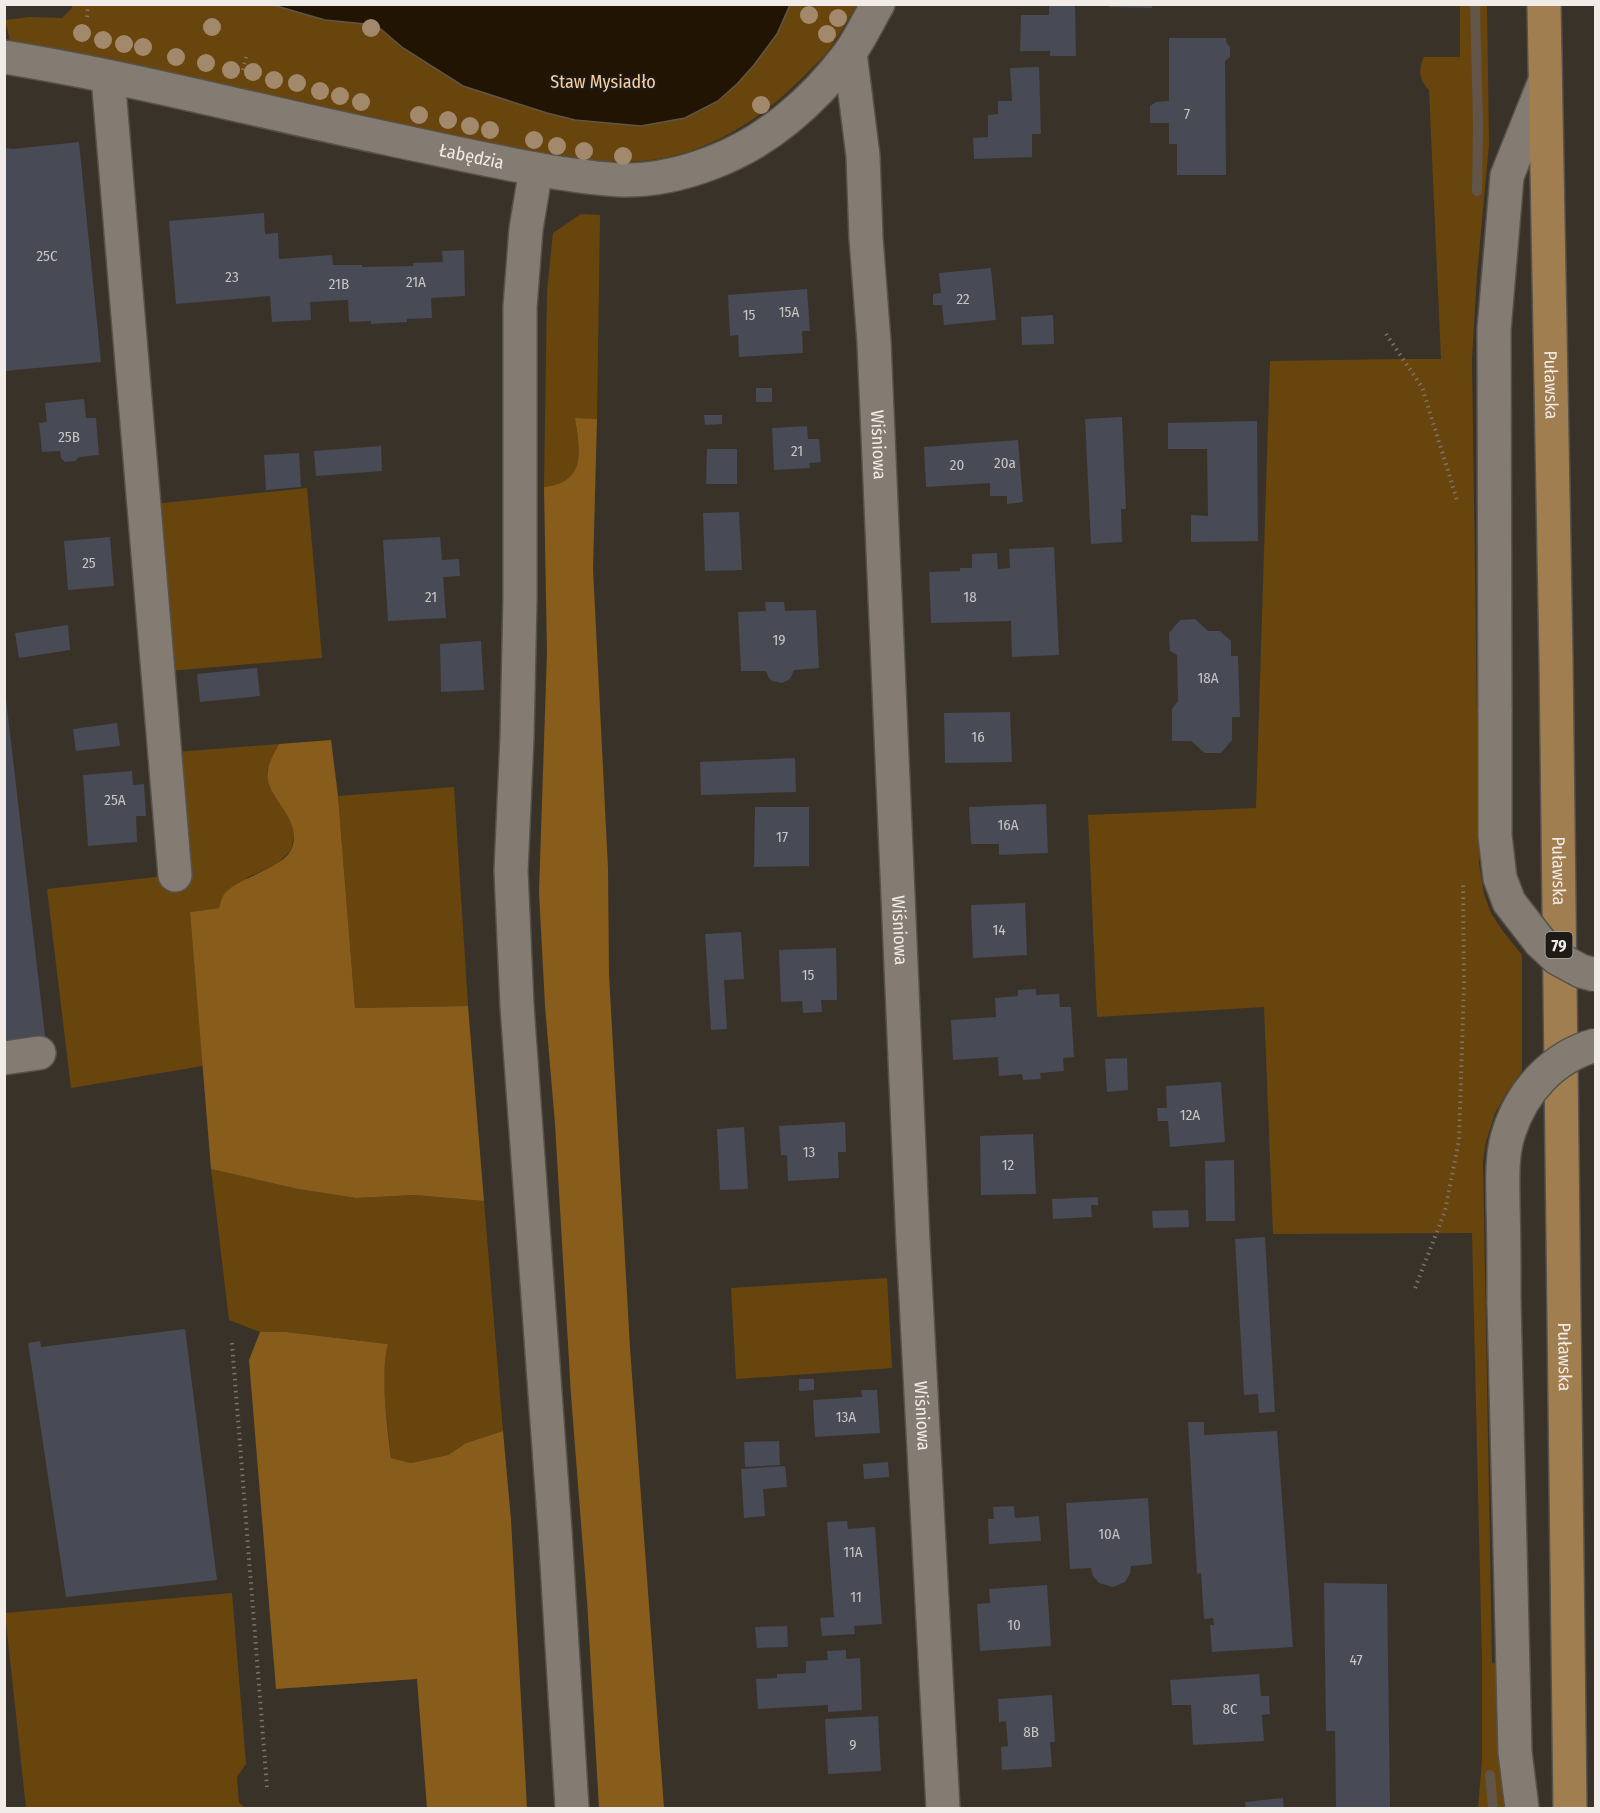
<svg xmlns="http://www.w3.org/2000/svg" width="1600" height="1813" font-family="'Fira Sans Condensed',sans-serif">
<rect width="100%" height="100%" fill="#393229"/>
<!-- green -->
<g fill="#69450e">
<path d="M72,4l785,1c-10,17 -20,34 -32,50 -6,7 -14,13 -20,20 -35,36 -79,67 -128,80 -53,14 -108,4 -160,-6 -67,-12 -133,-28 -199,-43 -103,-24 -206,-45 -308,-66l-5,-20 25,-3 32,1 10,-10z"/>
<path d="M1460,5h27l2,140 -12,130 -5,84 7,504 5,31 7,19 11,17 20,25v116l-15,21 -12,21 -9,29 -3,19 9,502 8,1 9,144h-31l4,-48v-99l-10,-428 -199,1 -9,-227 -167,10 -9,-202 168,-7 14,-447 134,-2h37l-12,-269c-10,-10 -11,-21 -5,-33h36z"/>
<path d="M581,214l19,1 -3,204 -22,-1c5,33 12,64 -31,69l3,-196 6,-58z"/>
<polygon points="307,488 322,658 169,671 154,504"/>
<polygon points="279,744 267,771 270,786 291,821 294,836 291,850 276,865 248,877 219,908 190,912 203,1066 71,1088 47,889 175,875 176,752"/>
<polygon points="454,787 468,1006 355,1008 338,796"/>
<path d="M211,1169l87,20 58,9 59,-3 69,6 19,230 -37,12 -18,12 -37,8 -20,-5c-3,-36 -12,-79 -3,-114l-102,-12h-26l-31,-12z"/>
<polygon points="887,1278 892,1368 736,1379 731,1288"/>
<polygon points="232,1593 246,1764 237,1777 239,1803 246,1808 26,1808 5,1613"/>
</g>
<!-- forest -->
<g fill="#885d1c">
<path d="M575,418l22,1 -4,150 15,299 1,107 21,373 34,460h-65l-12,-208 -16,-205 -16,-271 -10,-118 -6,-114 8,-240 -3,-165c43,-5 36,-36 31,-69z"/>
<path d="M331,740l7,56 17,212 113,-2 16,195 -69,-6 -59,3 -58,-9 -87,-20 -21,-257 29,-4c2,-6 3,-13 8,-17 16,-15 57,-23 65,-43 11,-32 -29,-51 -24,-78 1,-8 7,-18 11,-26z"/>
<path d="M260,1332h26l102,12c-8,30 -1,82 3,114l20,5 37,-8 18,-12 37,-12 8,89 16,288h-100l-10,-129 -141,10 -27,-329z"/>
</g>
<!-- water -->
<polygon fill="#221402" stroke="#605547" stroke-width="1.5" points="273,5 790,4 790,5 777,34 754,65 737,84 718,101 685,118 641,126 575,120 547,113 463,86 403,48 376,25 325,20"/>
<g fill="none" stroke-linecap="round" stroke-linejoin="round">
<!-- stream -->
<g stroke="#605547" stroke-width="10">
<polyline points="1475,4 1478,124 1477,191"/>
<polyline points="1490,1775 1493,1808"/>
</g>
</g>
<!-- building -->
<g fill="#484a55">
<polygon points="1049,4 1075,4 1076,56 1050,56 1050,51 1020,51 1021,15 1049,15"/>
<polygon points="1109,4 1152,4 1152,8 1109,7"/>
<polygon points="1169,38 1226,38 1226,42 1230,47 1230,57 1225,61 1226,175 1177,175 1177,144 1169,144 1169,123 1150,123 1150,106 1156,102 1169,101"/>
<polygon points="1039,67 1041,134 1032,134 1032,157 974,159 973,138 988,137 988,115 998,114 998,101 1012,101 1010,68"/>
<polygon points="79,142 101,362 4,371 4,148 13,149"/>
<polygon points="264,213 265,234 278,233 279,259 332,255 333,265 362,265 362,267 413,266 413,263 443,262 442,251 464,250 465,296 431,298 432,318 407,319 407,322 371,324 371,321 349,322 348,300 310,302 311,320 272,322 270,296 176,304 169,221"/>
<polygon points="991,268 996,320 944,325 942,305 933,305 933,294 941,293 939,273"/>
<polygon points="807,289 810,331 802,331 803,353 739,357 738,335 730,336 728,295"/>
<polygon points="1053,315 1054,344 1022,345 1021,317"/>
<rect x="756" y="388" width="16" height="14"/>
<polygon points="84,399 86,418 96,418 99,455 79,457 75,461 65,462 61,458 60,451 42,452 39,423 47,422 45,403"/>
<polygon points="704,415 722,415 722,424 705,425"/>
<polygon points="1122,417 1126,509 1121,509 1122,542 1091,544 1085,419"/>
<polygon points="1257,421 1258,541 1191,542 1191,515 1208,516 1207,449 1168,449 1168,423"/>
<polygon points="807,426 808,439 819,439 821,462 809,463 810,468 774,470 772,428"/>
<polygon points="1018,440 1023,502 1007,504 1007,496 990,496 990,483 926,487 924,447"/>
<polygon points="381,446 382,471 316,476 314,451"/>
<polygon points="707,449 737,449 737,484 706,484"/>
<polygon points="299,453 301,487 266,490 264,455"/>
<polygon points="739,512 742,570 705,571 703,513"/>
<polygon points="110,537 114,586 68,590 64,541"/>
<polygon points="440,537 442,560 459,559 460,576 443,577 446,618 388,621 383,540"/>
<polygon points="1054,547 1059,655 1012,657 1011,621 931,623 929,572 960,571 960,568 972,568 972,554 997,553 998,569 1010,568 1009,549"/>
<polygon points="765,602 784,602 785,611 816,610 819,668 794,670 790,679 782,683 772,681 769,678 766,671 741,671 738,612 766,611"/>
<polygon points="1195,619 1208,631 1220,631 1231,641 1231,656 1238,656 1240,717 1232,717 1232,740 1221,753 1205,753 1191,741 1172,741 1172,709 1178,701 1177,655 1170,651 1169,633 1180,620"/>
<polygon points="68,625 70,650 19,658 15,633"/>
<polygon points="481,641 484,690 441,692 440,644"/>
<polygon points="257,668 260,696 200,702 197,674"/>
<polygon points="4,699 6,699 46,1044 4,1049"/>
<polygon points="1010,712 1012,762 945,763 944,713"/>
<polygon points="117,723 120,746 76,751 73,729"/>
<polygon points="795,758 796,792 701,795 700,762"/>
<polygon points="132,771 133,785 144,784 146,816 136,816 137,842 88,846 83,775"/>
<polygon points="1046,804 1048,853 999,855 999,844 971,844 969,807"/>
<polygon points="755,807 809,807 809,866 754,867"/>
<polygon points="1025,903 1027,955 973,958 971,905"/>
<polygon points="741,932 744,979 724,980 727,1029 711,1030 705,934"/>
<polygon points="836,948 837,1000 821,1000 822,1012 803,1013 802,1001 781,1002 779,950"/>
<polygon points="1036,989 1036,995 1059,994 1060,1007 1071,1007 1074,1057 1063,1058 1064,1071 1040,1073 1041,1079 1023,1080 1022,1074 999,1076 998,1057 953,1060 951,1020 996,1017 995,998 1018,996 1018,990"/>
<polygon points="1127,1058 1128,1090 1107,1092 1105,1059"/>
<polygon points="1221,1082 1225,1142 1170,1147 1168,1121 1158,1121 1157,1108 1167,1108 1166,1086"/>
<polygon points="845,1122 846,1152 838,1152 839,1178 788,1181 787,1155 781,1155 779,1126"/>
<polygon points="744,1127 748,1189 720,1190 717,1129"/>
<polygon points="1033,1134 1036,1194 981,1195 980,1136"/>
<polygon points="1234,1160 1235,1221 1206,1221 1205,1161"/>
<polygon points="1098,1197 1098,1205 1091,1205 1092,1217 1053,1219 1052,1199"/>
<polygon points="1188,1210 1189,1227 1153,1228 1152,1211"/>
<polygon points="1265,1237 1275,1412 1259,1413 1258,1394 1244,1395 1235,1239"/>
<polygon points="185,1329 217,1580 66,1597 28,1343 40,1341 41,1347"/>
<polygon points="799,1379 814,1379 814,1390 799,1391"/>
<polygon points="861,1390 877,1390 880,1433 815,1437 813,1400 862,1397"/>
<polygon points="1188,1422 1204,1422 1204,1435 1277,1431 1293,1647 1212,1652 1210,1625 1214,1625 1213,1618 1204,1619 1201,1573 1197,1574"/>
<polygon points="779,1441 780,1465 745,1467 744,1442"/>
<polygon points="888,1462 889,1477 864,1479 863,1464"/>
<polygon points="785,1466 787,1487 763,1489 765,1516 744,1518 741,1469"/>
<polygon points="1148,1498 1152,1564 1131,1566 1130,1574 1125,1582 1113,1587 1099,1583 1093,1576 1091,1568 1070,1569 1066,1503"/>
<polygon points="1014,1506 1015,1518 1039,1516 1041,1541 989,1544 988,1519 994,1519 993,1507"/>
<polygon points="847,1521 848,1529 875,1527 882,1624 854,1626 855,1634 822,1636 820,1618 834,1617 827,1522"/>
<polygon points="1324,1583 1387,1584 1390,1808 1336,1808 1335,1731 1326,1731"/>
<polygon points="1047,1585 1051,1646 980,1651 977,1604 990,1603 989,1589"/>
<polygon points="787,1626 788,1647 757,1648 755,1627"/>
<polygon points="846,1650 846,1659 860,1658 862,1710 828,1712 828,1705 758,1709 756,1679 777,1678 777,1674 806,1673 806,1661 828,1660 827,1651"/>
<polygon points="1259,1674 1261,1696 1269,1696 1270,1714 1262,1715 1264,1741 1193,1745 1191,1705 1172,1705 1170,1680"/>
<polygon points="1052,1695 1055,1742 1050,1742 1052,1767 1002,1770 1001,1747 1008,1746 1006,1721 999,1722 998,1699"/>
<polygon points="878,1716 881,1771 828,1774 825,1719"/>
<polygon points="1283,1798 1284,1808 1246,1808 1245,1802"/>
</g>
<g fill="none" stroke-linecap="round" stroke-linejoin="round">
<defs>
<g id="minor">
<path id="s1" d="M850,53l13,103 3,82 8,104 39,900 30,566"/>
<path id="s2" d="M4,57c130,21 257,55 386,82 56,12 113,25 169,34 23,3 45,7 67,7 28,0 59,-7 85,-17 55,-20 103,-62 138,-109 11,-15 19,-33 29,-50"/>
<polyline points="108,77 175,875"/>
<polyline points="536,169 526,229 520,307 520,599 517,737 511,871 517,1006 555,1531 572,1808"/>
<polyline points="1495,712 1494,330 1507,176 1545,81"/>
<polyline points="4,1058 39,1053"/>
<polyline points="1504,1302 1515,1752 1522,1808"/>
</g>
<g id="major">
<path id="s3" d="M1544,4l12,654 14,1150"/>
</g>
</defs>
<!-- minor casing -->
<use href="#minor" stroke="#565149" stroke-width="36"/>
<!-- major casing -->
<use href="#major" stroke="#565149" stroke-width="36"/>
<!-- path -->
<g stroke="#7a746c" stroke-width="4" stroke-dasharray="1.5 4.5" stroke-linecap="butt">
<polyline points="87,17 88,4"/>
<polyline points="243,70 247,53"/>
<polyline points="1386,334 1422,387 1457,500"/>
<polyline points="1415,1288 1445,1211 1459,1140 1464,984 1463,885"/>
<polyline points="232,1343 267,1787"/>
</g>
<!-- minor -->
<use href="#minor" stroke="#847c72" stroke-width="33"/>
<!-- major -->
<use href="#major" stroke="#a17e4f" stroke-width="33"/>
<defs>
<g id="minor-bridge">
<polyline points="1495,712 1495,836 1500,878 1509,902 1540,942 1557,958 1581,971 1596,975"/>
<path d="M1504,1302c0,-33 0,-65 -1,-97 0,-23 -2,-50 6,-73 13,-41 44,-75 87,-87"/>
</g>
</defs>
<!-- minor-bridge casing -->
<use href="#minor-bridge" stroke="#565149" stroke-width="36" stroke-linecap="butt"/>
<!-- minor-bridge -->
<use href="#minor-bridge" stroke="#847c72" stroke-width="33"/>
</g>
<!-- trees -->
<g fill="#a2896b">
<circle cx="809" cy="15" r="9"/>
<circle cx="838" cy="18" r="9"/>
<circle cx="212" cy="27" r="9"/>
<circle cx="371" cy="28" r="9"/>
<circle cx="82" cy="33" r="9"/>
<circle cx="827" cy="34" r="9"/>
<circle cx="103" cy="40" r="9"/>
<circle cx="124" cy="44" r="9"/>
<circle cx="143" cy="47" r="9"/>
<circle cx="176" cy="57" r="9"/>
<circle cx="206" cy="63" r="9"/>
<circle cx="231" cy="70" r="9"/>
<circle cx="253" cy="72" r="9"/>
<circle cx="274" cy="80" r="9"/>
<circle cx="297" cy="83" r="9"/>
<circle cx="320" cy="91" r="9"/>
<circle cx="340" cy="96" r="9"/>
<circle cx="361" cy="102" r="9"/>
<circle cx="761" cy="105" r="9"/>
<circle cx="419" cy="115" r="9"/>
<circle cx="448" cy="120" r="9"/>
<circle cx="470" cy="126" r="9"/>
<circle cx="490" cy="130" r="9"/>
<circle cx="534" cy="140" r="9"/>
<circle cx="557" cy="146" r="9"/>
<circle cx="584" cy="151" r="9"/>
<circle cx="623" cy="156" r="9"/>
</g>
<g text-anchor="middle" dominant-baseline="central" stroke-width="4.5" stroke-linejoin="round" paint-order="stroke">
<!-- number labels -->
<g font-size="15" fill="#c7c4c2">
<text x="1187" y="114">7</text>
<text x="47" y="256">25C</text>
<text x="232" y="277">23</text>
<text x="416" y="282">21A</text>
<text x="339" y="284">21B</text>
<text x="963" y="299">22</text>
<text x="789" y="312">15A</text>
<text x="749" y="315">15</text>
<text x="69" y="437">25B</text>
<text x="797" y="451">21</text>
<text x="1005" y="463">20a</text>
<text x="957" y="465">20</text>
<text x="89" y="563">25</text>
<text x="431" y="597">21</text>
<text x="970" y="597">18</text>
<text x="779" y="640">19</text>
<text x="1208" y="678">18A</text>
<text x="978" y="737">16</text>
<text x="115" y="800">25A</text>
<text x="1008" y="825">16A</text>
<text x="782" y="837">17</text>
<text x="999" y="930">14</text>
<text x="808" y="975">15</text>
<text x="1190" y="1115">12A</text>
<text x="809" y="1152">13</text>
<text x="1008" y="1165">12</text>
<text x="846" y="1417">13A</text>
<text x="1109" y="1534">10A</text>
<text x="853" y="1552">11A</text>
<text x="856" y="1597">11</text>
<text x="1014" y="1625">10</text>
<text x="1356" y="1660">47</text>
<text x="1230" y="1709">8C</text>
<text x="1031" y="1732">8B</text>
<text x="853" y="1745">9</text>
</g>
<!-- shield labels -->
<rect fill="#1e1a16" stroke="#b2ada8" stroke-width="1.5" x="1545.5" y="932" width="27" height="26" rx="4.5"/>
<g font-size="16" font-weight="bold" fill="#f1ece7">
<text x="1559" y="945">79</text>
</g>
<!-- park labels -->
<g font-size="18" fill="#f7d0a1" stroke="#1e1a16">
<text x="603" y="82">Staw Mysiadło</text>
</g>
<!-- street labels -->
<g font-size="18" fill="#f1ece7" stroke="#1e1a16">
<text stroke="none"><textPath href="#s2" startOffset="478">Łabędzia</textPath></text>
<text stroke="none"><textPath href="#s3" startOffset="381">Puławska</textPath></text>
<text stroke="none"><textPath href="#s1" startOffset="393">Wiśniowa</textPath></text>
<text stroke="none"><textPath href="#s3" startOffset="867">Puławska</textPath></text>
<text stroke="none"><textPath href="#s1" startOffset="879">Wiśniowa</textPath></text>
<text stroke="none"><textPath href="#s3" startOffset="1353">Puławska</textPath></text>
<text stroke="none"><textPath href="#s1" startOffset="1365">Wiśniowa</textPath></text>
</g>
</g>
<!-- border -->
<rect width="1600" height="1813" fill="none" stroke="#f1ece7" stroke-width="12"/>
</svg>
